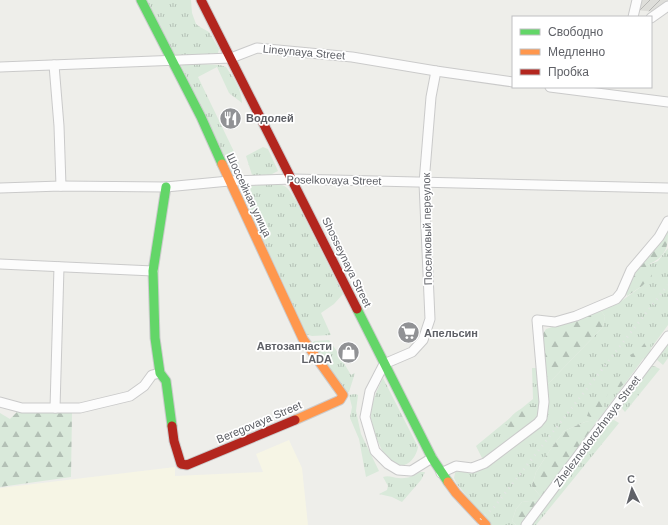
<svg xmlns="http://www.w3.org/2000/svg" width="668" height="525" font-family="Arial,sans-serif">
<defs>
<pattern id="industrial-furrows" width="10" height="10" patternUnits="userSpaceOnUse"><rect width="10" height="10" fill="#dededa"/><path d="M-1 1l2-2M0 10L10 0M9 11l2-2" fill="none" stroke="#b7b7b5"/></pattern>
<pattern id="grass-tufts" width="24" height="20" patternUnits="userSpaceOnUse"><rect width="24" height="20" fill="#d9e9da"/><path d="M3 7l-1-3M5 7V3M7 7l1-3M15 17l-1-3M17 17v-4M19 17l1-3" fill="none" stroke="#b3c0b5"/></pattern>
<pattern id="forest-firs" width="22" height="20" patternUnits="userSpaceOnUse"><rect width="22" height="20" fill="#d9e9da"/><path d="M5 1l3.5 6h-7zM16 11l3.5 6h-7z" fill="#b3c0b5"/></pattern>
</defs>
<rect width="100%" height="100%" fill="#eeeeea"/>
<!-- commercial -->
<polygon fill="#f6f5e5" points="289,440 302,468 308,525 0,525 0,488 175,467 175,476 263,472 256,454"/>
<!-- industrial -->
<polygon fill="url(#industrial-furrows)" points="637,0 668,0 668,13 635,10"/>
<!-- grass -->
<g fill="url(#grass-tufts)">
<polygon points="146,0 191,0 192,13 196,24 200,27 209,32 219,49 218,53 216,57 177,56 172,54"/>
<path d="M180,63l40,2 6,2c7,10 16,23 16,36l-13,-10 -12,-26 -19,10 40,83 2,12 -1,3 -6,1z"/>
<polygon points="263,147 268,149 278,171 266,177 252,175 246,156"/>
<path d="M273,184c15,0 15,5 23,17l47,93 -9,10 -13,9 10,22 -19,1 -7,-2 -20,-47 -29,-62 -14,-34 1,-4 3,-1z"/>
<path d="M668,248v77l-69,94 -14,3 -21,9 -14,19 -14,22 -4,14 9,11 -3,3 -16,2 -6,7 -4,12 4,4h-26l-33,-41 -3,-6 1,-5 3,-3c5,1 11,3 16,3 4,0 58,-43 67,-50l5,-37 57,-59 2,-11 -4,-5 19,-9 22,-16 6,-21 10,-4z"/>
<polygon points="329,340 336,350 351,375 355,373 349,392 345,393 312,344 314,341"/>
<polygon points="668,342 668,358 663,365 656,359"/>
<polygon points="654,366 660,369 625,412 619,405 648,367"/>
<polygon points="532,368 539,368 541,413 538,420 485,459 482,458 476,446 533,399"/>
<path d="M383,378l35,69c-2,12 -13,24 -26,16 -9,-6 -22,-37 -21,-47 0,-13 6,-26 12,-38z"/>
<polygon points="355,394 358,395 356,411 361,434 379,471 366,477 359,439 350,418 352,407 349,395"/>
<polygon points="614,420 619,423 536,525 529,525 610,421"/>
<path d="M420,472h5l-4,8 -19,22 -10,-5 -13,-3 8,-4 1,-4 -5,-9c6,-2 10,1 16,1 8,1 14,-2 21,-6z"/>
</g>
<!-- forest -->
<g fill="url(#forest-firs)">
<path d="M668,227c0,20 0,28 -20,38l3,2 1,9 -10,10 -15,10 -2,-5 3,-9z"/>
<polygon points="601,311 605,316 603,327 546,386 541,337 546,329"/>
<polygon points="650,339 651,353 646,360 641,357 632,359 630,355 639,350 647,340"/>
<polygon points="621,374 625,379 624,384 618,389 616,388 615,383"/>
<path d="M605,391l3,3 -6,9 3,5c-19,31 -41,60 -64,89l-9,-11 4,-14 14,-22 14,-19 21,-9 12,-3 -10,-3 4,-11 8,-5z"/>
<path d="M536,406l3,2 -1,7 -16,15 -9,4 -10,-3v-4l4,-2c4,-13 16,-19 29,-19z"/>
<polygon points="18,411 39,413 72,413 71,477 0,487 0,413 10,419"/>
<polygon points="538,500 536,506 522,525 516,525 512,521 516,509 522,502"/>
</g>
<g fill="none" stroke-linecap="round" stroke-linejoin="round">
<defs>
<g id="street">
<polyline points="633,17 637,0"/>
<polyline points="651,18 668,6"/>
<polyline points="54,65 59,126 61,186"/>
<polyline points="0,67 231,58 257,48 352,57 436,71 513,82"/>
<polyline points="550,87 668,102"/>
<polyline points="0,188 61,186 166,187 229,181 293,179 668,188"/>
<polyline points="0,264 153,271"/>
<polyline points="0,402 22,408 80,408 130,396 144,386 152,375 160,373"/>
<polyline points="55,408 59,267"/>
<polyline points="432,458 411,471 398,470 388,464 375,451 365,417 370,391 384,364 412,352 423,340 430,319 424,183 431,97 436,71"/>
<polyline points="441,473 456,466 472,468 485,463 538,423 542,418 544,402 537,320 555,322 576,316 616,299 621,293 631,270 659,237 668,221"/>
<polyline points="526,525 668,336"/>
</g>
<g id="fast">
<polyline points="141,0 201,117 222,164"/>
<polyline points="166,187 153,271 155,338 160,373 166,381 172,426"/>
<polyline points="357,309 432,458 448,482"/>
</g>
<g id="slow">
<polyline points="222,164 303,339 343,395 340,400 295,420"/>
<polyline points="448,482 456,493 486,525"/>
</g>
<g id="jam">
<polyline points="201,0 357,309"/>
<polyline points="172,426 174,441 181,464 187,465 295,420"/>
</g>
</defs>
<!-- street casing -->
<use href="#street" stroke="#cacaca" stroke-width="11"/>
<!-- fast casing -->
<use href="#fast" stroke="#cbcbcc" stroke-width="11"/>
<!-- slow casing -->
<use href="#slow" stroke="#cbcbcc" stroke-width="11"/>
<!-- jam casing -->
<use href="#jam" stroke="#cbcbcc" stroke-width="11"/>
<!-- street -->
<use href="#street" stroke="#fcfcfc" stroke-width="9"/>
<!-- fast -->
<use href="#fast" stroke="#63d668" stroke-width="9"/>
<!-- slow -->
<use href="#slow" stroke="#ff974d" stroke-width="9"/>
<!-- jam -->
<use href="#jam" stroke="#b3261e" stroke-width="9"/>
<!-- rail -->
<polyline stroke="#e4e5e4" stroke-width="2.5" stroke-dasharray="1 5" stroke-linecap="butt" points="478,525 481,519 495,506 668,285"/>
</g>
<!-- icons -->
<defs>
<symbol id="restaurant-disc" viewBox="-11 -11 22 22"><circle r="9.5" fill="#919295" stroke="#fff"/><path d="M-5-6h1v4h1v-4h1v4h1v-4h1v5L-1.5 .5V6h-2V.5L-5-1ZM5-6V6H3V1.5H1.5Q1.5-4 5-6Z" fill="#fff"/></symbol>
<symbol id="supermarket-disc" viewBox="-11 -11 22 22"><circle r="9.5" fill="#919295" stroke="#fff"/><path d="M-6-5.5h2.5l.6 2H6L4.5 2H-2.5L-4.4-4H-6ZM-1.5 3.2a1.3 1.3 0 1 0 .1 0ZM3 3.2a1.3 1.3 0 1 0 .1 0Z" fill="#fff"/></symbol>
<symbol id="shop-disc" viewBox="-11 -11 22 22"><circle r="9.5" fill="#919295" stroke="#fff"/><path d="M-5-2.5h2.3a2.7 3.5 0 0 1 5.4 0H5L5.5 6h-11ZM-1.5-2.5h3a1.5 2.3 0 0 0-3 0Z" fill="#fff"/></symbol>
</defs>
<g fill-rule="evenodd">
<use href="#restaurant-disc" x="218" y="106" width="25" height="25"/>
<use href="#supermarket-disc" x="396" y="320" width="25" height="25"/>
<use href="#shop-disc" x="336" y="340" width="25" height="25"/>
</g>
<g text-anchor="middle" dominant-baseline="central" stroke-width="3.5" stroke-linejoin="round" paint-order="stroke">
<!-- street labels -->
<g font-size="11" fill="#5f6167" stroke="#fff">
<text transform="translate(304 52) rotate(5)">Lineynaya Street</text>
<text transform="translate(334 180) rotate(1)">Poselkovaya Street</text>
<text transform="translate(249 195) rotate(65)">Шоссейная улица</text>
<text transform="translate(427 229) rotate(-91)">Поселковый переулок</text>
<text transform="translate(347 262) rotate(64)">Shosseynaya Street</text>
<text transform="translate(259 422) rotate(-23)">Beregovaya Street</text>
<text transform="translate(597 431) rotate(-53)">Zheleznodorozhnaya Street</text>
</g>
<!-- poi labels -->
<g font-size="11" font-weight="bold" fill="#5f6167" stroke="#fff" text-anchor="start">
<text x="246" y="118">Водолей</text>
<text x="424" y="333">Апельсин</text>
<text x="332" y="346" text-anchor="end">Автозапчасти<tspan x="332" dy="13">LADA</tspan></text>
</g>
</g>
<!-- legend -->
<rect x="512" y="16" width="140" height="72" fill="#ffffff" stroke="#bfc0c2"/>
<rect x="520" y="29" width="20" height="6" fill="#63d668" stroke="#bfc0c2"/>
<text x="548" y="36" font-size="12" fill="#5f6167">Свободно</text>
<rect x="520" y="49" width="20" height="6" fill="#ff974d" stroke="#bfc0c2"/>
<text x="548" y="56" font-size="12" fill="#5f6167">Медленно</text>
<rect x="520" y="69" width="20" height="6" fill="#b3261e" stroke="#bfc0c2"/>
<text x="548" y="76" font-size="12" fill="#5f6167">Пробка</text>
<!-- north arrow -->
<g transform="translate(632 489) rotate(355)" stroke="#ffffff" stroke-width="3" paint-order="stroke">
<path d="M0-3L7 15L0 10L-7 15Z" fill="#5f6167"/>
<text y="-6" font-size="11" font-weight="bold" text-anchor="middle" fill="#5f6167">С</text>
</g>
</svg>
